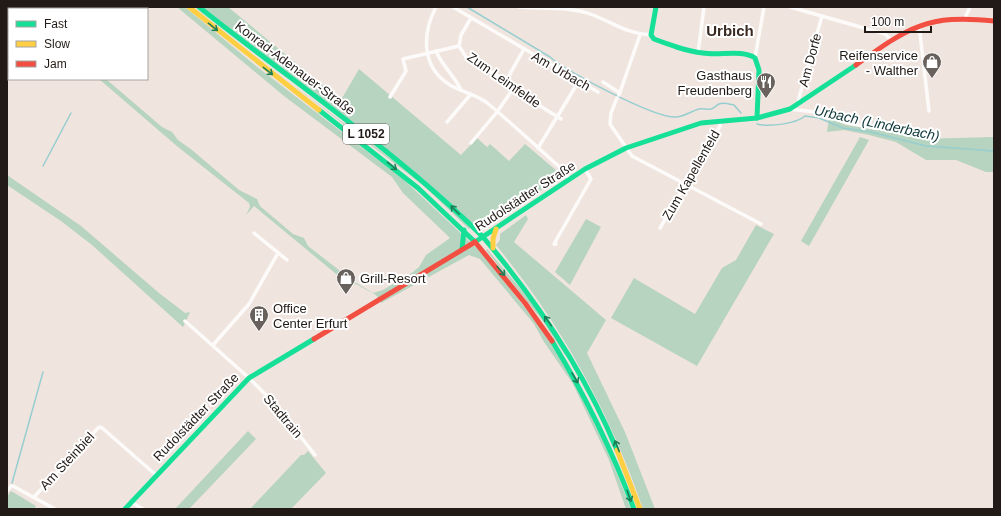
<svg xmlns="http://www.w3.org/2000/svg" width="1001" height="516" font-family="Arial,sans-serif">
<rect width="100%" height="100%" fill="#f0e4de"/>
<!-- green -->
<g fill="#b6d4bf">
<polygon points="177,7 185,7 256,66 404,180 483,254 540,327 574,381 599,429 631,509 626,509 609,460 573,384 544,342 534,324 480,259 469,255 381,303 376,295 352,282 347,283 254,206 246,215 250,207 249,203 178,147 99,79 106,79 162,127 172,132 178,140 192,150 239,190 257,199 260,206 293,234 304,238 308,246 353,281 373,293 383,290 413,272 419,267 426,255 450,238 403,193 392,177 284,96"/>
<polygon points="203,7 228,7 341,100 359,69 461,155 477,138 487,147 490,144 509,161 525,144 558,172 558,179 485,226 474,225 319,98"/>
<polygon points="293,85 422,182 470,228 469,229 424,186"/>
<polygon points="829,118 846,125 878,130 884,125 918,139 994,137 994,172 986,172 956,160 926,160 896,142 869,135 844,130 827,132"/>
<polygon points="860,137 869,140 809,246 801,241"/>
<polygon points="7,175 81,226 159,293 185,313 190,312 183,327 92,245 61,221 7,185"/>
<path d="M526,215l2,4 -14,23 92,78 -19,33 38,79 30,77h-12c-33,-97 -82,-185 -147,-264l4,-5v-6z"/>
<polygon points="586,219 601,227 570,285 555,272"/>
<polygon points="756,225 774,234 697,366 611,318 634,278 695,314 722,268 736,260"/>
<polygon points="487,249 538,310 567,355 565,355 542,320 486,250"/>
<polygon points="248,431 256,439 189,509 175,509"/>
<polygon points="308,451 326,473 291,509 250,509 301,455 304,455"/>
<polygon points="11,491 36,506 34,509 7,509 7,497"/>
</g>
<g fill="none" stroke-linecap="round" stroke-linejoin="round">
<!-- stream -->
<g stroke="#97ced0" stroke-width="1.5">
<path d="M467,7l83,50c13,13 106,62 126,60 8,0 15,-6 23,-8 4,-1 8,1 12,0 3,-1 6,-4 8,-5 4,-2 10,0 15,1l7,8"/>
<path d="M757,124c12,3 39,0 48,-8l14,2 24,10 28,4 55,14 68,5"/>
<polyline points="43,166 71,113"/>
<polyline points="12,483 43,372"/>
</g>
<!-- street -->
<g stroke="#fdfbfa" stroke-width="3.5">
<path d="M436,7c-14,27 -15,60 14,78 12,7 25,9 36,17 27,22 52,46 78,69l5,8"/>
<polyline points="453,7 598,92"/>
<path d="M519,7c24,2 52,-1 74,8 20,8 35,19 58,20"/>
<polyline points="790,7 885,34 891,40"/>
<polyline points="471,18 461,35 459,46 466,57 506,81 513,89 561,119"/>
<polyline points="965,18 970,7"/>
<polyline points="919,25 929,111"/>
<path d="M436,51c6,15 18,24 25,39"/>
<polyline points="698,53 704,7"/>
<polyline points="755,58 764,7"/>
<polyline points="506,81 524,49"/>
<polyline points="603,82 620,93"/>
<polyline points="619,95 640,35"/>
<polyline points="390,97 406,71 403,59 459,46"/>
<polyline points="617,98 611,113 610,124 632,156 761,224"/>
<polyline points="799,104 799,98 822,16"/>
<polyline points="790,109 815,112 848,123 876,128"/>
<polyline points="447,122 471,94"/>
<polyline points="471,143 497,112 513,89"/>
<polyline points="538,148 579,81"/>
<polyline points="660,228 720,126 720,121"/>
<polyline points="254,233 287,260"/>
<polyline points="556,244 554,244 591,179 585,169"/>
<polyline points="185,321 249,378 275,404 315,455"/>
<polyline points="213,345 249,304 278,253"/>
<polyline points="7,491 11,486 13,486 55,509"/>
<polyline points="34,497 98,428 101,427 156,475"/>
<polyline points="131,502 143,509"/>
</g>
<!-- fast -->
<g stroke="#16e098" stroke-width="5">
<path d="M199,7c95,76 197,144 284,230"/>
<path d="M656,7l-5,28 3,4c16,6 32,12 49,14 16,3 39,-4 52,5l4,12 -2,48"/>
<polyline points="319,110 418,188 475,242"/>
<path d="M483,237c55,65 101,134 134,213"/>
<polyline points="475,242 585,169 626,148 701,123 757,118 790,109 856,65"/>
<polyline points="462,249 464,230"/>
<path d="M552,341c33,54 60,109 82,168"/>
<polyline points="125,509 249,378 314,339"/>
</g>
<!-- slow -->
<g stroke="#ffcf43" stroke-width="5">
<polyline points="189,7 319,110"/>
<polyline points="493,248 493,239 496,229"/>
<polyline points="617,450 640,509"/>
</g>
<!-- jam -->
<g stroke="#f24e42" stroke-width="5">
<path d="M856,65c53,-38 71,-51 138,-44"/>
<polyline points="475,242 525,303 552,341"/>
<polyline points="314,339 475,242"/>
</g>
</g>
<!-- one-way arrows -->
<defs><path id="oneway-shaft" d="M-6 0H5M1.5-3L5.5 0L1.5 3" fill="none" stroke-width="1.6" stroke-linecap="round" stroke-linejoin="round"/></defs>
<g stroke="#1c7d57">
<use href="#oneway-shaft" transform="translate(213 27) rotate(39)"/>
<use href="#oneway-shaft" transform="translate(268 71) rotate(38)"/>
<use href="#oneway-shaft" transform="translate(392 166) rotate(39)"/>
<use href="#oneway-shaft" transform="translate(455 210) rotate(-135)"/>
<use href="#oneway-shaft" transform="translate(501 271) rotate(50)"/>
<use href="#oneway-shaft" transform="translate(548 321) rotate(-125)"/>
<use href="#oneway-shaft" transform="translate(575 378) rotate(60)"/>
<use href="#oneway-shaft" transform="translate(617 446) rotate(-112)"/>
<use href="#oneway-shaft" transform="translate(629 496) rotate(71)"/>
</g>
<!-- icons -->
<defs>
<symbol id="shop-pin" viewBox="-11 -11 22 30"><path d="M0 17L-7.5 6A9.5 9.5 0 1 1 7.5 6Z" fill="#69615c" stroke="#fff"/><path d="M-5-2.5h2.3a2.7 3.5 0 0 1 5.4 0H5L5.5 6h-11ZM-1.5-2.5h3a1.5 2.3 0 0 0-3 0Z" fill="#fff"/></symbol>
<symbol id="restaurant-pin" viewBox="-11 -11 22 30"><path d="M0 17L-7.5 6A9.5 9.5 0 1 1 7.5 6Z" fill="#69615c" stroke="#fff"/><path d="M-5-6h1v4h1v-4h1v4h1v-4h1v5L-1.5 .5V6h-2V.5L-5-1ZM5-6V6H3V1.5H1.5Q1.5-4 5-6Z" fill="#fff"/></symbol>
<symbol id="building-pin" viewBox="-11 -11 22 30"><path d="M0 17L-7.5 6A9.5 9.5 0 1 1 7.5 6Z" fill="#69615c" stroke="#fff"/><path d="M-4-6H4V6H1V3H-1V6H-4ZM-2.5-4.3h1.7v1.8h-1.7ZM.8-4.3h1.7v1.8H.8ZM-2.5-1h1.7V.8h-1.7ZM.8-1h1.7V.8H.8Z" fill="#fff"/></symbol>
</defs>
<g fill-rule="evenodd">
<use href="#shop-pin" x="921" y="51" width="22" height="30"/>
<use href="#restaurant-pin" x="755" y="71" width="22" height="30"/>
<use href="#shop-pin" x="335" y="267" width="22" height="30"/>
<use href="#building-pin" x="248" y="304" width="22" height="30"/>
</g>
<g text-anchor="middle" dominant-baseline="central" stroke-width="4" stroke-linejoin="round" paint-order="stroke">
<!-- shield labels -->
<rect fill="#fff" stroke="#645f5c" stroke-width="1" x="343" y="124" width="46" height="20" rx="3"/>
<g font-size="12" font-weight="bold" fill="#211a16">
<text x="366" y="134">L 1052</text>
</g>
<!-- poi labels -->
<g font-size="13" fill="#211a16" stroke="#fff" text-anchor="end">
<text x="918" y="55">Reifenservice<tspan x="918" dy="15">- Walther</tspan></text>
<text x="752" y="75">Gasthaus<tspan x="752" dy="15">Freudenberg</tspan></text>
<text x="360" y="278" text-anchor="start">Grill-Resort</text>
<text x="273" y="308" text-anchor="start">Office<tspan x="273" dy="15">Center Erfurt</tspan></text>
</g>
<!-- street labels -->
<g font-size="13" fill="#211a16" stroke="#fff">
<text transform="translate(810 60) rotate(-75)">Am Dorfe</text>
<text transform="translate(295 68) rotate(37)">Konrad-Adenauer-Straße</text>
<text transform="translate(561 71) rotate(30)">Am Urbach</text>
<text transform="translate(504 80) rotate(35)">Zum Leimfelde</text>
<text transform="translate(691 175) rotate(-60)">Zum Kapellenfeld</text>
<text transform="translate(525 196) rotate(-33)">Rudolstädter Straße</text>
<text transform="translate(283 416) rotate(50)">Stadtrain</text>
<text transform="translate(196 417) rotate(-46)">Rudolstädter Straße</text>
<text transform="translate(67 461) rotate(-47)">Am Steinbiel</text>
</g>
<!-- water labels -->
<g font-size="14" font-style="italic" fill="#0f383a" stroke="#fff">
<text transform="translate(877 123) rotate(12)">Urbach (Linderbach)</text>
</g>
<!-- quarter labels -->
<g font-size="15" font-weight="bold" fill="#392921" stroke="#fff">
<text x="730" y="30">Urbich</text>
</g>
</g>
<!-- border -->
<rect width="1001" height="516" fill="none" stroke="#211a16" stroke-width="16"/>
<!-- legend -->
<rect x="8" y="8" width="140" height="72" fill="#ffffff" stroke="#a6a3a2"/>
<rect x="16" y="21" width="20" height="6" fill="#16e098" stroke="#a6a3a2"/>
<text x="44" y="28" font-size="12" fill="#211a16">Fast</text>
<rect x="16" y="41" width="20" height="6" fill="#ffcf43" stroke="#a6a3a2"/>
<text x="44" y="48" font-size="12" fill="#211a16">Slow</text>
<rect x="16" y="61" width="20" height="6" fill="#f24e42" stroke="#a6a3a2"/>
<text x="44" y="68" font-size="12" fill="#211a16">Jam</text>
<!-- scale -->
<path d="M865 26v6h66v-6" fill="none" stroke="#211a16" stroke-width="2"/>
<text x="871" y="26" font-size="12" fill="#211a16" stroke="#ffffff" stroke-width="3" paint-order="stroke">100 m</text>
</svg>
